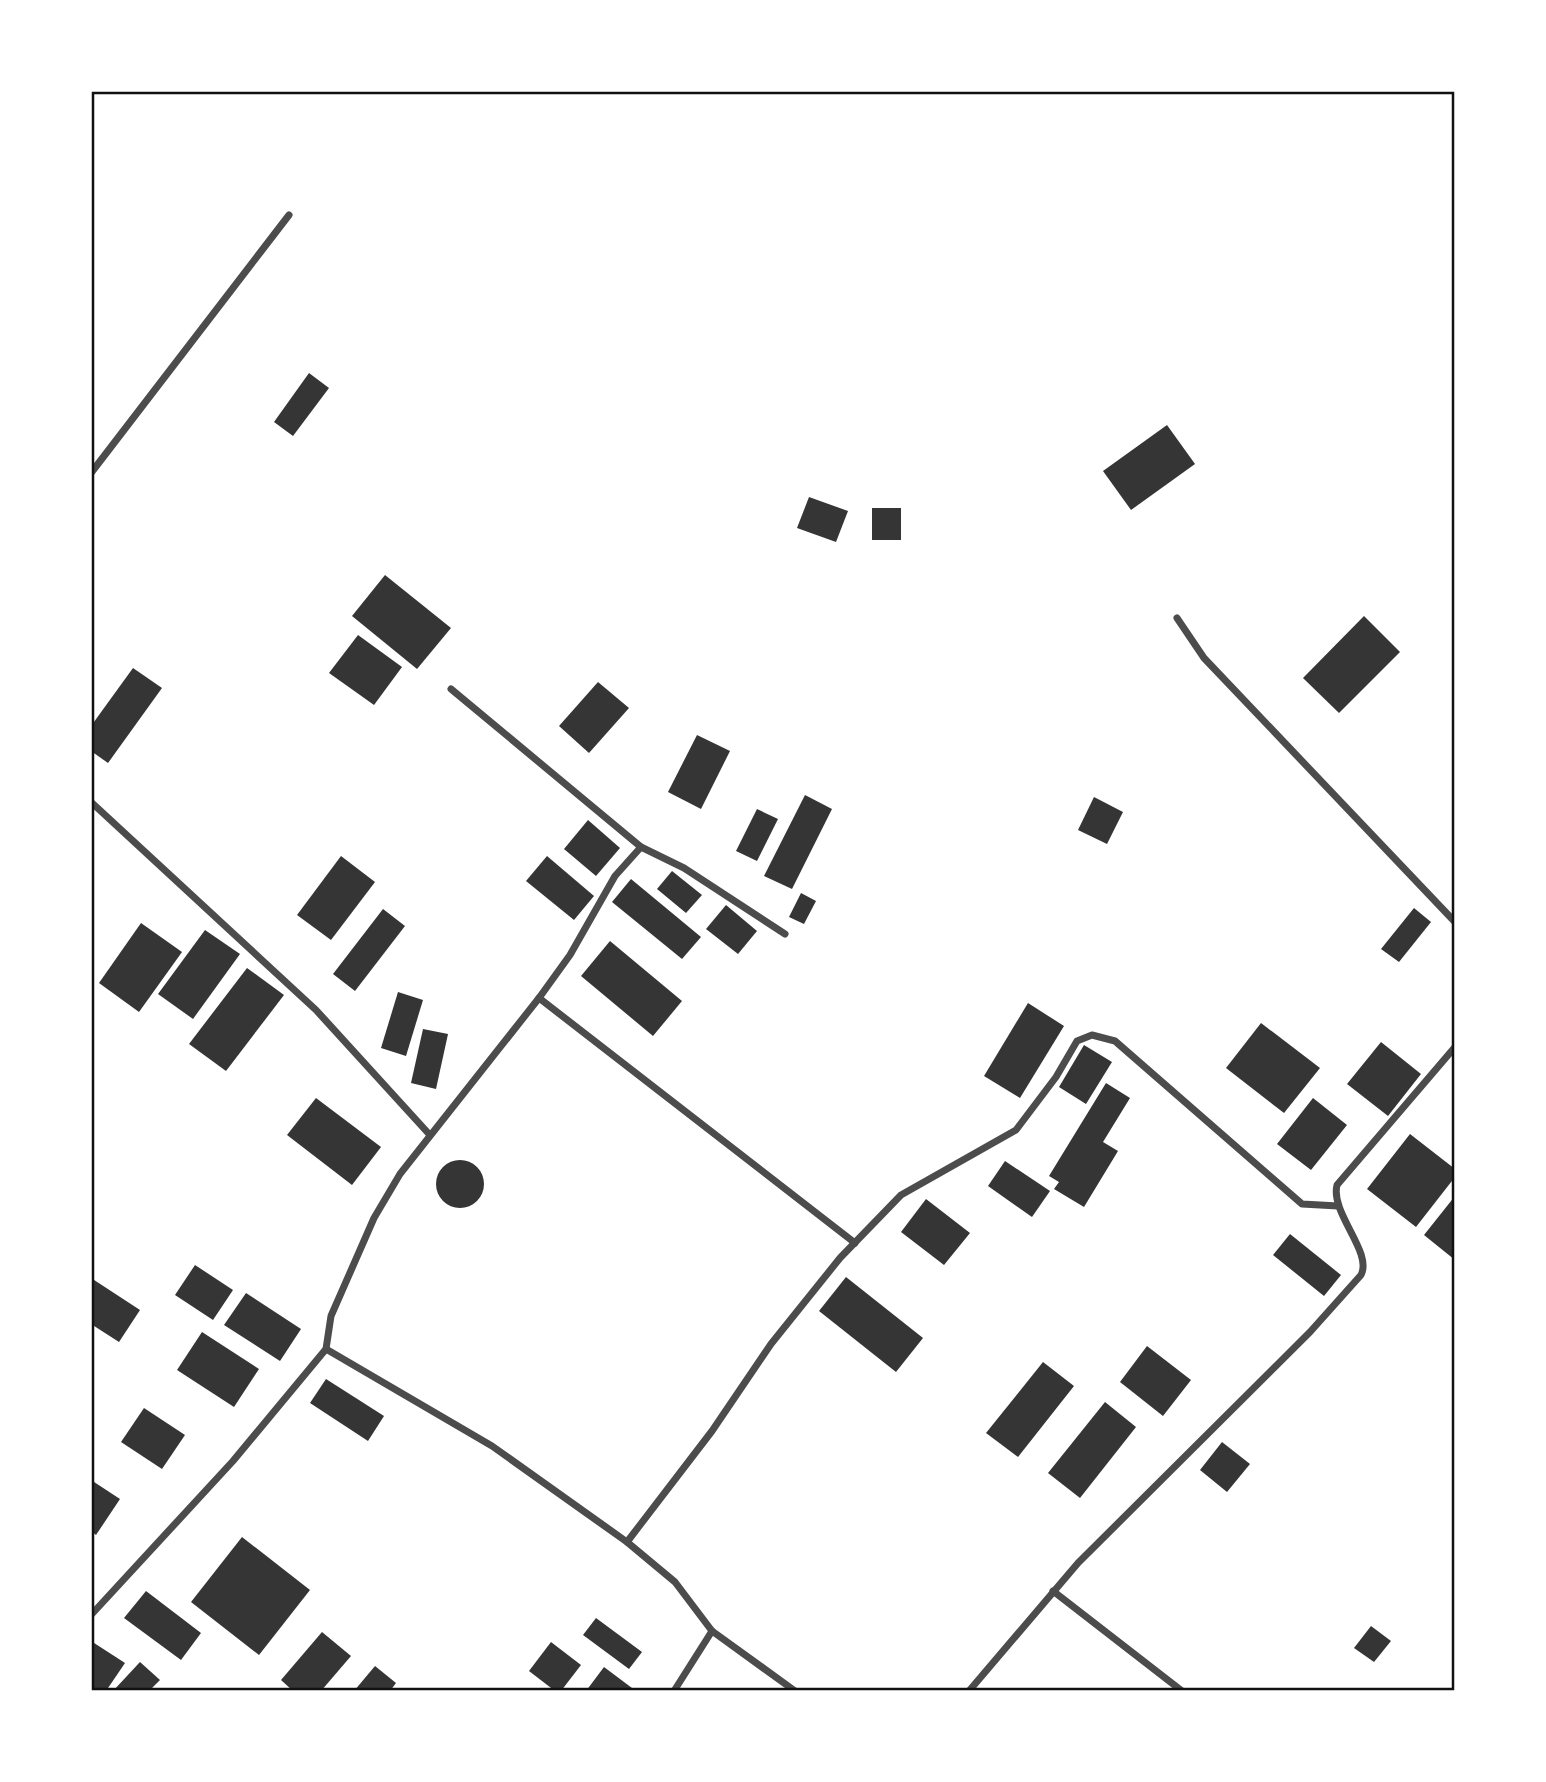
<svg xmlns="http://www.w3.org/2000/svg" width="1546" height="1782" font-family="'Noto Sans',sans-serif">
<rect width="100%" height="100%" fill="#fff"/>
<!-- building -->
<g fill="#353535">
<polygon points="309,373 329,388 293,436 274,422"/>
<polygon points="1167,425 1195,464 1131,510 1103,471"/>
<polygon points="809,497 848,511 836,542 797,528"/>
<rect x="872" y="508" width="29" height="32"/>
<polygon points="385,575 451,628 417,669 352,616"/>
<polygon points="1364,616 1400,652 1339,713 1303,678"/>
<polygon points="358,635 402,667 374,705 329,673"/>
<polygon points="133,668 162,688 108,763 91,751 91,726"/>
<polygon points="598,682 629,708 589,753 559,726"/>
<polygon points="697,735 730,751 701,809 668,792"/>
<polygon points="805,795 832,809 792,889 764,876"/>
<polygon points="1094,797 1123,812 1107,844 1078,830"/>
<polygon points="757,809 778,819 757,861 736,851"/>
<polygon points="588,820 620,848 596,876 564,849"/>
<polygon points="341,856 375,882 331,940 297,915"/>
<polygon points="547,856 594,896 574,920 526,881"/>
<polygon points="672,871 702,895 686,913 657,889"/>
<polygon points="631,879 701,937 682,959 612,902"/>
<polygon points="801,893 816,901 804,924 789,917"/>
<polygon points="726,905 757,931 738,954 706,929"/>
<polygon points="1414,908 1431,922 1399,962 1381,949"/>
<polygon points="383,909 405,926 355,991 333,974"/>
<polygon points="141,923 182,952 139,1012 99,983"/>
<polygon points="205,930 240,954 193,1019 158,994"/>
<polygon points="610,941 682,1001 653,1036 581,976"/>
<polygon points="247,968 284,995 226,1071 189,1044"/>
<polygon points="398,992 423,1000 406,1056 381,1048"/>
<polygon points="1028,1003 1064,1026 1020,1098 984,1076"/>
<polygon points="1261,1023 1320,1068 1284,1113 1226,1068"/>
<polygon points="423,1029 448,1034 436,1089 411,1083"/>
<polygon points="1381,1042 1421,1074 1388,1116 1347,1084"/>
<polygon points="1084,1045 1112,1062 1086,1104 1059,1087"/>
<polygon points="1106,1083 1130,1098 1103,1142 1118,1151 1084,1207 1054,1189 1059,1182 1049,1176"/>
<polygon points="316,1098 381,1147 352,1185 287,1135"/>
<polygon points="1313,1098 1347,1125 1311,1170 1277,1144"/>
<polygon points="1410,1134 1455,1169 1455,1177 1416,1227 1367,1189"/>
<circle cx="460" cy="1184" r="24"/>
<polygon points="1005,1161 1050,1191 1032,1217 988,1186"/>
<polygon points="1455,1196 1455,1260 1424,1235"/>
<polygon points="926,1199 970,1233 944,1265 901,1232"/>
<polygon points="1290,1234 1341,1275 1324,1296 1273,1255"/>
<polygon points="195,1265 233,1290 213,1320 175,1295"/>
<polygon points="846,1277 923,1338 896,1372 819,1311"/>
<polygon points="91,1278 140,1310 119,1342 91,1324"/>
<polygon points="246,1293 301,1329 280,1361 224,1325"/>
<polygon points="202,1332 259,1369 234,1407 177,1370"/>
<polygon points="1147,1346 1191,1380 1163,1416 1120,1382"/>
<polygon points="1043,1362 1074,1386 1018,1457 986,1433"/>
<polygon points="326,1379 384,1416 368,1441 310,1403"/>
<polygon points="1105,1402 1136,1427 1080,1498 1048,1473"/>
<polygon points="144,1408 185,1435 162,1469 121,1442"/>
<polygon points="1222,1442 1250,1464 1227,1492 1200,1470"/>
<polygon points="91,1480 120,1499 96,1535 91,1531"/>
<polygon points="242,1537 310,1590 259,1655 191,1602"/>
<polygon points="146,1591 201,1633 181,1660 124,1618"/>
<polygon points="596,1618 642,1652 629,1669 583,1635"/>
<polygon points="1371,1626 1391,1641 1374,1662 1354,1648"/>
<polygon points="322,1632 351,1656 321,1691 293,1691 281,1680"/>
<polygon points="91,1641 125,1663 106,1691 91,1691"/>
<polygon points="551,1642 581,1665 561,1691 555,1691 529,1671"/>
<polygon points="140,1662 160,1680 149,1691 113,1691"/>
<polygon points="375,1666 396,1683 390,1691 354,1691"/>
<polygon points="604,1667 636,1691 586,1691"/>
</g>
<g fill="none" stroke-linecap="round" stroke-linejoin="round">
<!-- minor -->
<g stroke="#4c4c4c" stroke-width="7">
<polyline points="91,473 289,215"/>
<polyline points="1177,618 1204,658 1455,922"/>
<polyline points="91,802 316,1010 429,1134"/>
<polyline points="641,847 684,868 785,934"/>
<polyline points="539,998 855,1243"/>
<polyline points="326,1349 492,1446 627,1542 675,1582 712,1631 795,1691"/>
<polyline points="627,1542 712,1431 771,1344 840,1258 901,1195 1016,1130 1056,1077 1077,1041 1092,1035 1115,1041 1302,1204 1338,1206"/>
<polyline points="1053,1591 1182,1691"/>
<polyline points="91,1615 233,1461 326,1349 331,1316 374,1218 400,1174 539,998 570,955 615,876 641,847 451,689"/>
<polyline points="674,1691 712,1631"/>
<path d="M969,1691l109,-128 232,-231 51,-57c12,-23 -31,-62 -24,-90l118,-138"/>
</g>
</g>
<!-- border -->
<rect width="1546" height="1782" fill="none" stroke="#ffffff" stroke-width="186"/>
<rect x="93" y="93" width="1360" height="1596" fill="none" stroke="#111" stroke-width="2.5"/>
</svg>
